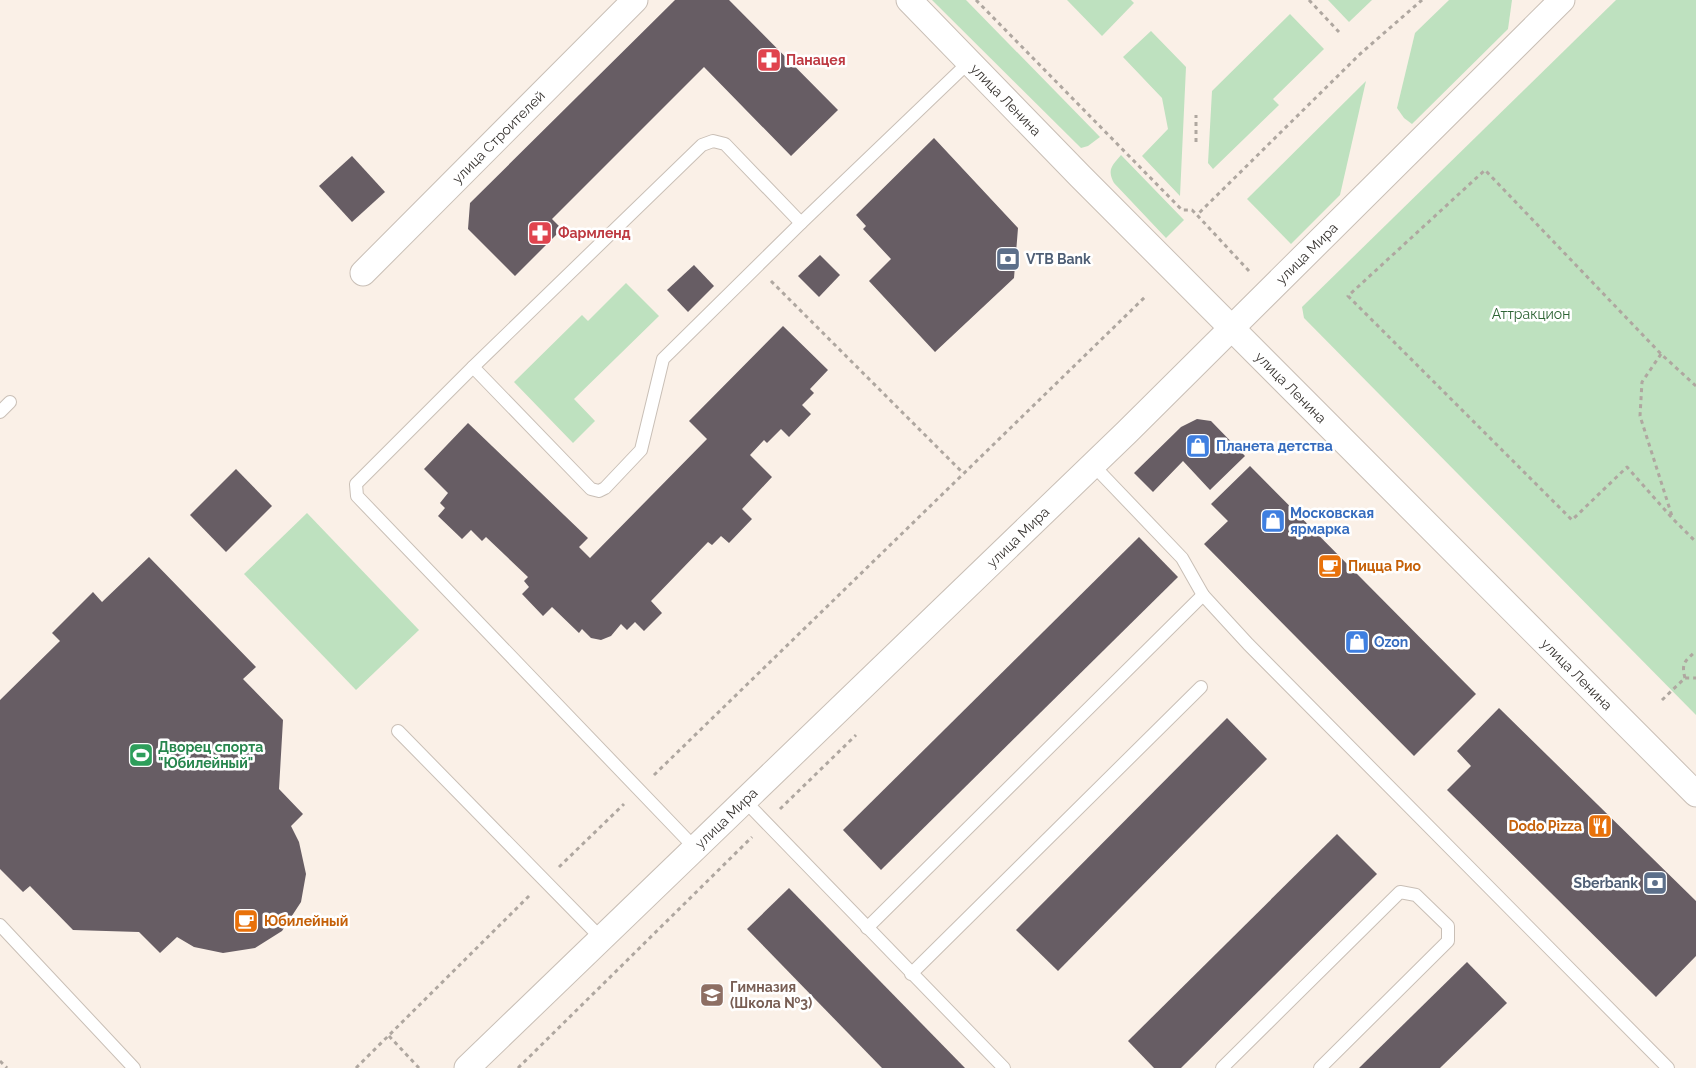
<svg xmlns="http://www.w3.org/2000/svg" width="1696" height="1068" font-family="Raleway,sans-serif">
<rect width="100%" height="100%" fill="#faf0e7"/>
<!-- green -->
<g fill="#bee1bf">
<polygon points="932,0 966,0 1100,137 1088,146 1081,148"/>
<polygon points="1067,0 1131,0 1134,3 1102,36"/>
<polygon points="1328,0 1372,0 1349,22"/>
<polygon points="1449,0 1512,0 1508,29 1412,124 1404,118 1397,108 1415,33"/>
<polygon points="1616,0 1696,0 1696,715 1304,318 1302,307"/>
<polygon points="1290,14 1324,49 1273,99 1279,105 1213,169 1208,163 1212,91"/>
<polygon points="1151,31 1186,67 1180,196 1142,156 1168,129 1162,98 1123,57"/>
<polygon points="1366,81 1340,195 1291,244 1247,199"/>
<path d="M1121,155l63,65 -18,18 -52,-55c-7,-14 -2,-17 7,-28z"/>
<polygon points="626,283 659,316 574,399 595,421 573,443 514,382 582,315 588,321"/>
<polygon points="307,513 419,630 356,690 244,574"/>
</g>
<!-- building -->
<g fill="#675d64">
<polygon points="675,0 729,0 838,110 791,156 704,67 552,219 562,229 515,276 468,229 470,203"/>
<polygon points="934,138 1018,228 1014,278 935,352 869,281 891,259 863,229 866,226 856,215"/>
<polygon points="352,156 385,192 352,222 319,186"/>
<polygon points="820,255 840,275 819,297 798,276"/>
<polygon points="694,265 714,286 688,312 667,290"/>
<polygon points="783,326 828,370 810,389 814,393 802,405 811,414 789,437 781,429 767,443 764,440 750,455 772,477 742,509 752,519 729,543 721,536 712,545 708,542 651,601 662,613 644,631 635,622 627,630 621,624 611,636 601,640 591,638 582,629 579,633 552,607 543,616 522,594 529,587 524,581 528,577 486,537 482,541 471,530 462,539 438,516 445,508 440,503 448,493 424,469 468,423 588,538 579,547 590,558 707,439 689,421"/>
<polygon points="1197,419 1211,421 1245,456 1210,490 1183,461 1153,492 1134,473 1181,427"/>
<polygon points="1250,466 1476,694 1414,756 1204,544 1228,521 1211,504"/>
<polygon points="236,469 272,506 226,552 190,515"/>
<polygon points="1139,537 1178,577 881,870 843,830"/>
<polygon points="149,557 256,667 243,679 283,720 279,789 303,814 291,826 299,842 306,874 301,902 282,931 255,948 223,953 194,947 177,937 160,953 139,932 73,930 30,886 23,892 0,869 0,700 60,641 52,633 93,592 102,602"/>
<polygon points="1499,708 1696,901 1696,956 1656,997 1447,790 1471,766 1457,751"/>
<polygon points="1227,718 1267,759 1058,971 1016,930"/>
<polygon points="1337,834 1377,874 1181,1068 1154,1068 1128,1041"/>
<polygon points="789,888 965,1068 882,1068 747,929"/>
<polygon points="1467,962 1507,1003 1440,1068 1359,1068"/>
</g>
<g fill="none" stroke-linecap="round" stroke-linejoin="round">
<defs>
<g id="lane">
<polyline points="473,367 591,489 599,491 605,488 641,450 663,359 801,223 969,62"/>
<polyline points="0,412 10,402"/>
<polyline points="1092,464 1182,558 1203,595"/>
<polyline points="398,731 601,938"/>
<polyline points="744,800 1004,1068"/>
<polyline points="694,847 357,496 356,484 473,367 702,145 713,141 725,144 801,223"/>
<polyline points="0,925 134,1068"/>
<polyline points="867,928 1203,595 1248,644 1668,1068"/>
<polyline points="911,974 1201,687"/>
<polyline points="1222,1068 1400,892 1416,895 1448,926 1448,941 1320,1068"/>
</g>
<g id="street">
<path id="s1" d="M909,0l171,176 616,618"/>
<path id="s2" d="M363,273l272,-273"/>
<path id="s3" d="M467,1068l660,-636 435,-432"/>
</g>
</defs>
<!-- lane casing -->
<use href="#lane" stroke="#c9bfb6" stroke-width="14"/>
<!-- street casing -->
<use href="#street" stroke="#c9bfb6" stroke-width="27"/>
<!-- path -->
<g stroke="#afa7a0" stroke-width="3" stroke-dasharray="4 4" stroke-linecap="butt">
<polyline points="976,0 1182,210 1192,210 1197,215"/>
<polyline points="1309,0 1339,32"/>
<polyline points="1196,142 1196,115"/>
<polyline points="1249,271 1197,215 1360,54 1422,0"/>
<polyline points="771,281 963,473"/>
<polyline points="1661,354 1642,382 1640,416 1672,516"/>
<polyline points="1696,386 1661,354 1485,170 1348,296 1572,520 1627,467 1673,519 1696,542"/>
<path d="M1685,678c-4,-15 0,-17 11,-27"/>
<polyline points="1662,700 1685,678 1696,678"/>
<polyline points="654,775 1146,296"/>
<polyline points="780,809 856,735"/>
<polyline points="559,867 624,804"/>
<polyline points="389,1036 419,1068"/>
<polyline points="0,1061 7,1068"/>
<polyline points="356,1068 531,894"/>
<polyline points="518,1068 752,837"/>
</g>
<!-- lane -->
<use href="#lane" stroke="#fff" stroke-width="12"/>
<!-- street -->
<use href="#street" stroke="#fff" stroke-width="25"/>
</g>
<!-- icons -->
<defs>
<symbol id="pharmacy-square" viewBox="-11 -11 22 22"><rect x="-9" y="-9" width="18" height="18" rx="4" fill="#e0444e" stroke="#fff"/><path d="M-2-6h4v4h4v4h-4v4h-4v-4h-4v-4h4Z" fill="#fff"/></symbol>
<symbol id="bank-square" viewBox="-11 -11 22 22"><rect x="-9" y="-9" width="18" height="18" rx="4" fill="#5c6f8a" stroke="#fff"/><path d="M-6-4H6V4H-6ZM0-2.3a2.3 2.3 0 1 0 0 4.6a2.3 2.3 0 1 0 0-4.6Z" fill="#fff"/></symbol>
<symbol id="shop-square" viewBox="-11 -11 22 22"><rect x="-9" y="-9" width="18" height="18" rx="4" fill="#3f7fe0" stroke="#fff"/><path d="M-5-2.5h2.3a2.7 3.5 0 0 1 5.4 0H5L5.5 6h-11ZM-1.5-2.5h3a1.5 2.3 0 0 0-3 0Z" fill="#fff"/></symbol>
<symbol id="cafe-square" viewBox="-11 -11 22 22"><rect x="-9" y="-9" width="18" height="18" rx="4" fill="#e8710a" stroke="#fff"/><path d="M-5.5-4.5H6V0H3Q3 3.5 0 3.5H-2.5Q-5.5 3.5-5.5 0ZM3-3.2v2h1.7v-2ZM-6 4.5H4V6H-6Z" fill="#fff"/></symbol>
<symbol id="stadium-square" viewBox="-11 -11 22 22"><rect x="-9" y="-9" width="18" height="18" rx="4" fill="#2e9e5b" stroke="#fff"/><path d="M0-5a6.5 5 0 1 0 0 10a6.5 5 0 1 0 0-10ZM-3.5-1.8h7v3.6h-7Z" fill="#fff"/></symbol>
<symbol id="restaurant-square" viewBox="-11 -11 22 22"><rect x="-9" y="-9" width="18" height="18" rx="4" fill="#e8710a" stroke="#fff"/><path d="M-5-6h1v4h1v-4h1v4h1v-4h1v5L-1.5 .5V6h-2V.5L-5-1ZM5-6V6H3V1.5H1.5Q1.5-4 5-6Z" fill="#fff"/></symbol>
<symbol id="school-square" viewBox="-11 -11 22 22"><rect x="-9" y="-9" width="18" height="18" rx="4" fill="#8d6e63" stroke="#fff"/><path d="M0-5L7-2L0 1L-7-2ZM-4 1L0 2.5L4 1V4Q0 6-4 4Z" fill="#fff"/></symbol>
</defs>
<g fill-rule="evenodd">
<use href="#pharmacy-square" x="755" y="46" width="28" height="28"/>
<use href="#pharmacy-square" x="526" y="219" width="28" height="28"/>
<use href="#bank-square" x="994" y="245" width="28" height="28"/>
<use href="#shop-square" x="1184" y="432" width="28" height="28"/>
<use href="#shop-square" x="1259" y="507" width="28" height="28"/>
<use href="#cafe-square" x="1316" y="552" width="28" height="28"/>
<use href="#shop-square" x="1343" y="628" width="28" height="28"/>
<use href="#stadium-square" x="127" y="741" width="28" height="28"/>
<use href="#restaurant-square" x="1586" y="812" width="28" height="28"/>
<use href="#bank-square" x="1641" y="869" width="28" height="28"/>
<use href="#cafe-square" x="232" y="907" width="28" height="28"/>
<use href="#school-square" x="698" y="981" width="28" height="28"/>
</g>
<g text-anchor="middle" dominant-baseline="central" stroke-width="5" stroke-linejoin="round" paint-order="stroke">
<!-- health labels -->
<g font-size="14" font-weight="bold" fill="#be3a42" stroke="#fff" text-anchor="start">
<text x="786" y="60">Панацея</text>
<text x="558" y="233">Фармленд</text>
</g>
<!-- street labels -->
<g font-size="14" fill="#36322f" stroke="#fff">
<text stroke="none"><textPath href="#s1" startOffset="139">улица Ленина</textPath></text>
<text stroke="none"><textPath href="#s2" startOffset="192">улица Строителей</textPath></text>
<text stroke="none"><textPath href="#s3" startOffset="1170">улица Мира</textPath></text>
<text stroke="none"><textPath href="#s1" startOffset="544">улица Ленина</textPath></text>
<text stroke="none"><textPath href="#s3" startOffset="765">улица Мира</textPath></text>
<text stroke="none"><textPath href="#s1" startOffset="949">улица Ленина</textPath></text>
<text stroke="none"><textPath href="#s3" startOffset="360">улица Мира</textPath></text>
</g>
<!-- service labels -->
<g font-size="14" font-weight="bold" fill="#4e5e75" stroke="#fff" text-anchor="start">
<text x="1026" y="259">VTB Bank</text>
<text x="1638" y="883" text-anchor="end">Sberbank</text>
</g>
<!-- park labels -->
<g font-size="14" fill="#2e6435" stroke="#fff">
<text x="1531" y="314">Аттракцион</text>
</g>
<!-- shop labels -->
<g font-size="14" font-weight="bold" fill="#366cbe" stroke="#fff" text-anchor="start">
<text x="1216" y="446">Планета детства</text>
<text x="1290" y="513">Московская<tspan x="1290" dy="16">ярмарка</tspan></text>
<text x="1374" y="642">Ozon</text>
</g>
<!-- food labels -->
<g font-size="14" font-weight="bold" fill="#c56008" stroke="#fff" text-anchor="start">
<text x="1348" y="566">Пицца Рио</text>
<text x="1582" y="826" text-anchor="end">Dodo Pizza</text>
<text x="264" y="921">Юбилейный</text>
</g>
<!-- leisure labels -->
<g font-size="14" font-weight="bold" fill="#27864d" stroke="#fff" text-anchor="start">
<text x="158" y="747">Дворец спорта<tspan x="158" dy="16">"Юбилейный"</tspan></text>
</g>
<!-- education labels -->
<g font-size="14" font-weight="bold" fill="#785e54" stroke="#fff" text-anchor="start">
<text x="730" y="987">Гимназия<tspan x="730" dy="16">(Школа №3)</tspan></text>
</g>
</g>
</svg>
